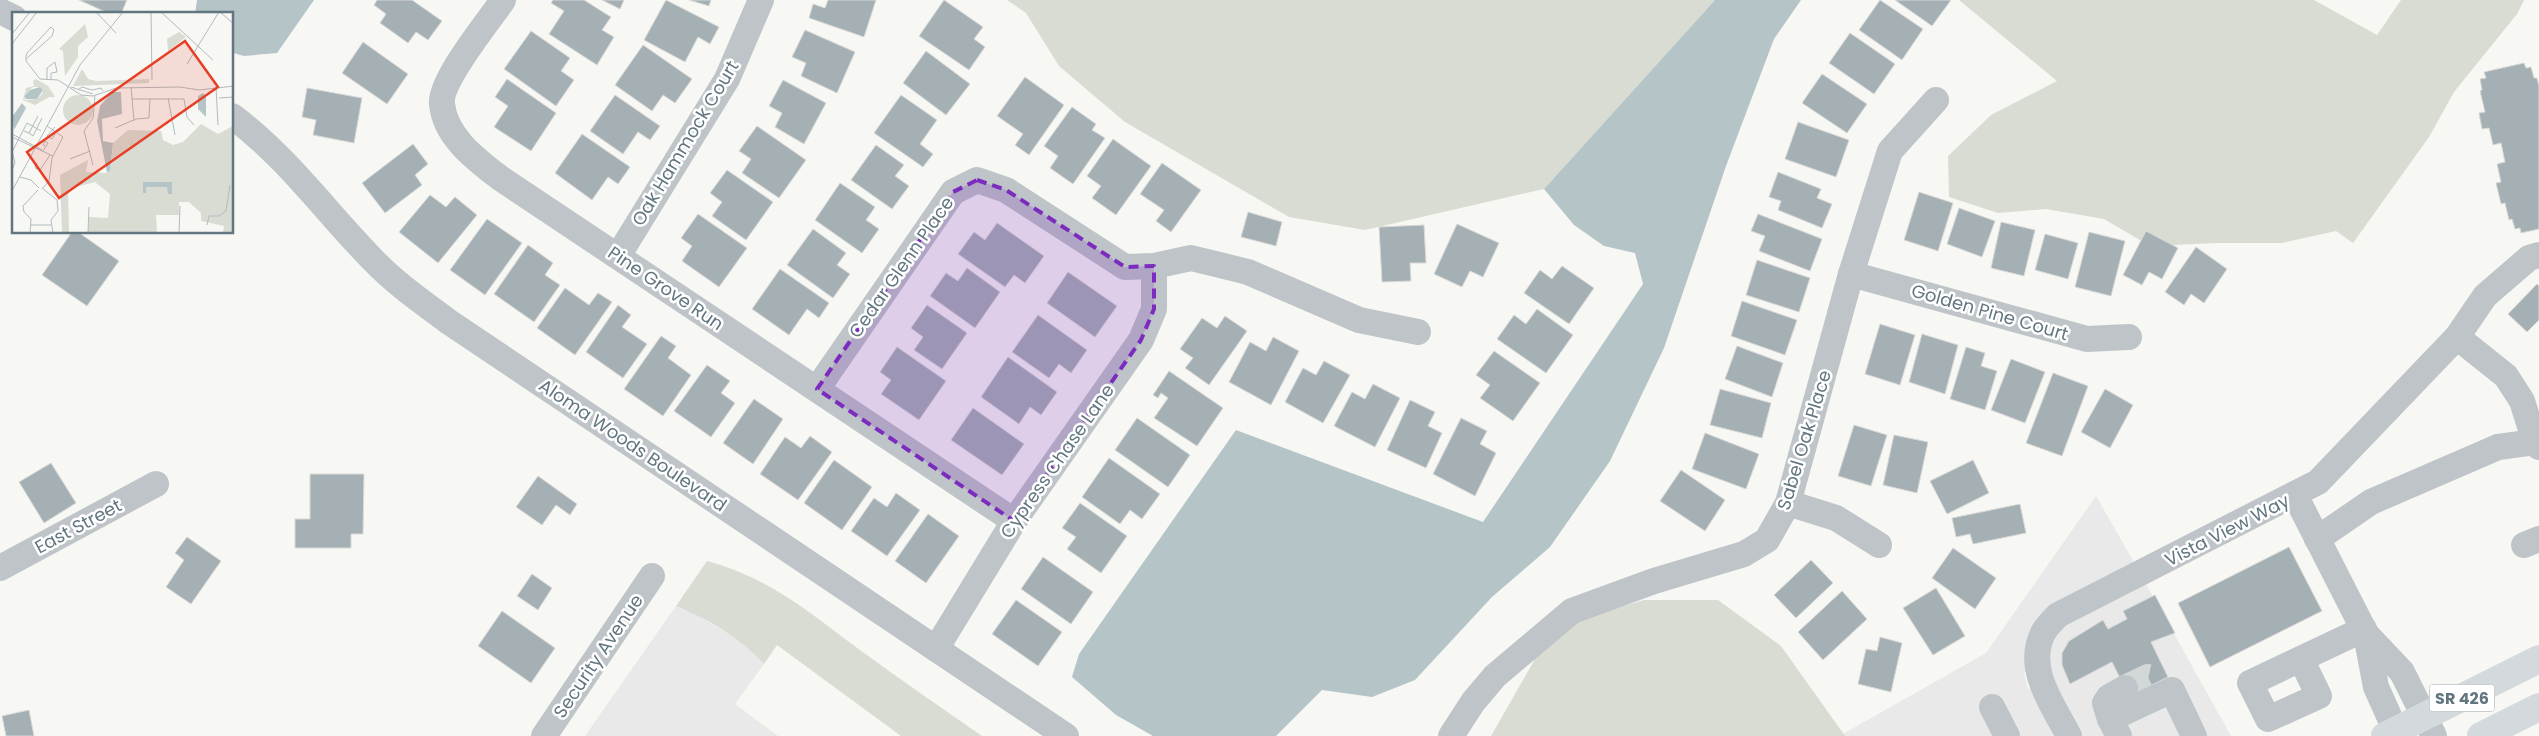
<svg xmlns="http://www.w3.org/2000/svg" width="2539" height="736" font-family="Poppins,sans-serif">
<rect width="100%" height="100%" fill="#f7f7f4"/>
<!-- built -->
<g fill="#e8e9e8">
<polygon points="2096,496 2135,564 2054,605 2027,671 2024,673 2028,689 2032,688 2056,736 1845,736 1843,734 1986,653"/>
<polygon points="2145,582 2231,736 2081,736 2048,672 2052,637 2063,623"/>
<polygon points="676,606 698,616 745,643 764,664 735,704 778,736 585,736"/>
</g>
<!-- green -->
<g fill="#d8dcd3">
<polygon points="1007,0 1715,0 1544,189 1365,230 1289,217 1125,122 1059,66 1026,13"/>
<polygon points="1959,0 2314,0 2377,35 2401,0 2524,0 2517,14 2454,92 2429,137 2353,243 2336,231 2282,243 2217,243 2150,246 2104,219 2046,209 1998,213 1949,197 1948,156 1991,115 2057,81"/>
<path d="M707,561c64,17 105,54 157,92 38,28 78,55 118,83h-81l-124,-91 -13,19c-26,-28 -53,-43 -88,-58z"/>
<polygon points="1644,600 1718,600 1781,646 1845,736 1491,736 1539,652 1583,618"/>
</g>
<!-- water -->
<g fill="#b5c5c7">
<polygon points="197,0 314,0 277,53 244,56 233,53 232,14 195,14"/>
<polygon points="1715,0 1801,0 1774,39 1726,166 1664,348 1610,461 1550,547 1492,597 1415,680 1372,697 1322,690 1276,736 1153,736 1116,715 1072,677 1079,654 1236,430 1483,522 1643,284 1635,253 1604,246 1574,225 1544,189"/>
</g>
<!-- building -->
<g fill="#a5b0b4" stroke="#d9d9d7">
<polygon points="79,0 127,0 121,14 110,14"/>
<polygon points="377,0 412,0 442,21 428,40 416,32 408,43 380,23 386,14 374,5"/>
<polygon points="553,0 584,0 611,17 602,30 614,37 597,65 549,34 564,11 551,3"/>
<polygon points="602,0 624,0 620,9"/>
<polygon points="666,0 719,27 710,44 698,37 685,62 644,40"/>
<polygon points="689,0 711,0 709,6"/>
<polygon points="828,0 876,0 864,37 809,18 813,4 825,8"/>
<polygon points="944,0 983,27 974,39 985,47 969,70 919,36"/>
<polygon points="1880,0 1923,29 1902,60 1859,30"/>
<polygon points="1895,0 1951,0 1932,26"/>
<polygon points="805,30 855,52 837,93 801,76 806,63 792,57"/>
<polygon points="531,31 570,58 561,71 574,80 556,106 504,69"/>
<polygon points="1850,33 1895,64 1874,94 1829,63"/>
<polygon points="363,42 408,74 387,104 342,73"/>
<polygon points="643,45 692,79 675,103 663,95 652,111 615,85"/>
<polygon points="926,51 970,84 946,115 903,83"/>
<polygon points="2524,63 2526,68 2531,67 2534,78 2537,78 2539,86 2539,229 2521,233 2520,228 2515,229 2512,219 2509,220 2505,203 2501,204 2496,183 2501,182 2497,164 2505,162 2501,143 2493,145 2489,128 2482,129 2479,113 2485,112 2480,91 2482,90 2480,79 2486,78 2484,72"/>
<polygon points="1822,74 1867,104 1847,133 1802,103"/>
<polygon points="1025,77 1064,105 1029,155 1015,145 1023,134 997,116"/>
<polygon points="507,79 556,113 531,151 494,127 508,106 495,97"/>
<polygon points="783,80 826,103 804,144 775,127 782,113 769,106"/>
<polygon points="307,88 362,98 354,143 313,135 316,120 302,117"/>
<polygon points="615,95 660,126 650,140 638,132 623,154 590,131"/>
<polygon points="901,95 937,120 920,144 933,154 923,167 874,133"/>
<polygon points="1072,107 1096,124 1092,130 1105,138 1073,184 1050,168 1058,156 1044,146"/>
<polygon points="1798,122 1849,140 1836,177 1785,159"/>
<polygon points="757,126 806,160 779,198 742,173 751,159 739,151"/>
<polygon points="582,134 630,167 618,184 608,177 592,200 555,173"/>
<polygon points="1113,139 1151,166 1116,215 1092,198 1101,186 1087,176"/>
<polygon points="413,144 428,164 415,175 422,185 385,213 362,183"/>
<polygon points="876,145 904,165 895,176 909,186 892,209 851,180"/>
<polygon points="1162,163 1201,190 1171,232 1156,221 1164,210 1140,194"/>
<polygon points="727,170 773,202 746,240 712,216 722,202 710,193"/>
<polygon points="1778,172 1821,189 1817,198 1832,204 1822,228 1778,210 1781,201 1769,197"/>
<polygon points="840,183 875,207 866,220 879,229 862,253 815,220"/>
<polygon points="1919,192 1953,203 1938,251 1904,240"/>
<polygon points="430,195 446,207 455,197 477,215 438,263 399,232"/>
<polygon points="1959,208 1995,221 1982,257 1947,244"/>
<polygon points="1248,212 1282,222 1276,246 1241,237"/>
<polygon points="698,214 747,248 719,287 682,261 692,246 681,238"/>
<polygon points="1758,214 1822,239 1810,271 1759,251 1765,236 1751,231"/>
<polygon points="487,219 522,243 485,295 450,270"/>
<polygon points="2001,222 2035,230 2024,276 1991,268"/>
<polygon points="997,223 1044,256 1025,283 1014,275 1005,287 958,254 974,232 985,240"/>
<polygon points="1457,224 1499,243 1483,277 1470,271 1462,287 1434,274"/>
<polygon points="1424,225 1426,263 1410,263 1411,281 1382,282 1379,227"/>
<polygon points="813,229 846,253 837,265 850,274 833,298 787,265"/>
<polygon points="2146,231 2178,248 2162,279 2149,272 2142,285 2123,275"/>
<polygon points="72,232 78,232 119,261 87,306 42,275"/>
<polygon points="2089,232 2125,241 2111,296 2075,287"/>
<polygon points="2045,234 2078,243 2068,279 2035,270"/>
<polygon points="528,245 553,263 545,275 560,285 534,322 494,294"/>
<polygon points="2196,247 2227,269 2204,303 2191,294 2184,305 2165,292"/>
<polygon points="1757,260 1810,278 1799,312 1746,295"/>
<polygon points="1562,266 1594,288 1569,324 1524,293 1540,270 1552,279"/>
<polygon points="967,268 1000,292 975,328 930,296 946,273 958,281"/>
<polygon points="780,269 829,303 819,318 807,309 789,335 752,309"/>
<polygon points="1068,272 1117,306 1095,337 1047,303"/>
<polygon points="2537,284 2539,286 2539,320 2527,332 2508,314"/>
<polygon points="565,288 589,305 598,293 612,302 575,355 537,328"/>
<polygon points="1742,301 1797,320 1785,355 1731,336"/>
<polygon points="618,305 631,315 622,327 647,344 623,378 586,352"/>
<polygon points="927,305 967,333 942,369 914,350 923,337 911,328"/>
<polygon points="1537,309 1573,335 1546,373 1497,339 1514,315 1526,324"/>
<polygon points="1038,315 1087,350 1071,373 1059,364 1049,378 1012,352"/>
<polygon points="1225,316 1247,331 1209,385 1185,368 1193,358 1180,349 1202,318 1217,328"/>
<polygon points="1880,324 1915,335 1900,385 1865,374"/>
<polygon points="1922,334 1958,345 1945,394 1909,382"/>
<polygon points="661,336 676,346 668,358 691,375 663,416 624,389"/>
<polygon points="1273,337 1299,351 1271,405 1229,382 1250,342 1266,351"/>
<polygon points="1737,346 1783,363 1772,397 1725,379"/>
<polygon points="897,347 946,381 919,420 881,394 891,380 880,372"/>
<polygon points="1966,347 1985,353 1981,366 1997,371 1985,410 1950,399"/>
<polygon points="1494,351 1540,383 1513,421 1480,398 1490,385 1476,375"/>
<polygon points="1008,357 1057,392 1041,415 1030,407 1019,424 981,397"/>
<polygon points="2011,359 2045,372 2025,423 1991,410"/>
<polygon points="1324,361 1350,375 1323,423 1285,402 1303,368 1316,375"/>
<polygon points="707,365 730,381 721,393 735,403 711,437 674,411"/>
<polygon points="1169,371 1223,408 1197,446 1154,418 1168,398 1161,393 1158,398 1153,395"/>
<polygon points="2053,373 2088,386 2062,456 2026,443"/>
<polygon points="1373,384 1400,398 1375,447 1334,426 1352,392 1365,399"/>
<polygon points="1720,389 1771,403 1762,438 1710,425"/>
<polygon points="2105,389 2133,405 2110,448 2081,432"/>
<polygon points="754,399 783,419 753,464 723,443"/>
<polygon points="1410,400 1435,412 1428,426 1442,433 1426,468 1387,450"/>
<polygon points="973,408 1024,444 1002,475 951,440"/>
<polygon points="1137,418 1190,455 1168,487 1115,450"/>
<polygon points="1461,418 1487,431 1480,444 1496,453 1475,496 1433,474"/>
<polygon points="1854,425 1887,435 1871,486 1838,476"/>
<polygon points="1705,433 1759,454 1746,489 1692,469"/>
<polygon points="1894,435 1928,442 1917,493 1883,485"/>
<polygon points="810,436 832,452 798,500 760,474 785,437 801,448"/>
<polygon points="1109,458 1160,494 1142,519 1130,510 1120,524 1082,497"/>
<polygon points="834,460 872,487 842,530 804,503"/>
<polygon points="1973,460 1989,493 1947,514 1930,481"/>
<polygon points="51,463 76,503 44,523 19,482"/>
<polygon points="1681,470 1725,500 1705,531 1660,501"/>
<polygon points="310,474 364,474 363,534 351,534 351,548 295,548 295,519 310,519"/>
<polygon points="538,476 577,504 570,515 556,505 542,525 516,507"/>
<polygon points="896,493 920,510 887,556 851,531 874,498 887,507"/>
<polygon points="1080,503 1127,536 1101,573 1067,549 1076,537 1062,528"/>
<polygon points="2020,504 2026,533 1973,544 1970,534 1956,537 1952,518"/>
<polygon points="928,514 959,536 926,583 895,561"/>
<polygon points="187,537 221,561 191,604 166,587 184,560 175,553"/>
<polygon points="2289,547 2322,611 2210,667 2178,603"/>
<polygon points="1953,548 1996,578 1975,609 1932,578"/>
<polygon points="1043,557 1093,592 1071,624 1021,589"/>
<polygon points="1811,560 1833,583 1796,618 1774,595"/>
<polygon points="532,574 552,588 538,610 517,596"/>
<polygon points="1936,588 1965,636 1933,655 1903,608"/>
<polygon points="1842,591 1867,619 1823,660 1798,632"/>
<polygon points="2155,595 2175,633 2151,642 2168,677 2129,696 2112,662 2070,684 2062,665 2062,653 2069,641 2103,620 2108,629 2127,619 2123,611"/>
<polygon points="1016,600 1062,632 1038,666 992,634"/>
<polygon points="502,611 555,648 531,683 478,646"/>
<polygon points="1880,637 1902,643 1891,692 1858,684 1866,649 1877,651"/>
<polygon points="29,710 34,736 6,736 2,716"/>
</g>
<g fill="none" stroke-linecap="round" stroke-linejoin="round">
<!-- minor-tunnel -->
<polyline stroke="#d2d7d7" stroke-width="26" stroke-dasharray="26 13" stroke-linecap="butt" points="2125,688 2148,677 2161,680"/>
<!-- minor -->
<g stroke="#bec4c7" stroke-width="26">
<path d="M503,0c-14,21 -64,81 -61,104 3,33 35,56 58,74l514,343"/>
<polyline points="0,11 14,18"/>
<path d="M232,116c55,41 93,95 141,144 23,24 49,42 76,62l617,414"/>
<polyline points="618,256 727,79 761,0"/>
<polyline points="1851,274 2087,339 2129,337"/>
<polyline points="2457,337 2506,376 2522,401 2535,442"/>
<polyline points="817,389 953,192 977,180 1006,190 1125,267 1154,266 1191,258 1248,272 1359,320 1418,332"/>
<polyline points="2295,495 2366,634 2376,687 2398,736"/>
<polyline points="1788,503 1836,518 1879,545"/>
<polyline points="2317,539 2371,502 2498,447 2535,442 2539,447"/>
<polyline points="2524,545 2539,539"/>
<polyline points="0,568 156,484"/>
<polyline points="2366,634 2402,672 2434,736"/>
<polyline points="936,649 1014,521 1141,340 1154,309 1154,266"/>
<polyline points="2301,659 2319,696 2268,719 2250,683 2364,629"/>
<polyline points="1992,707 2007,736"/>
<polyline points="2110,719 2105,703 2109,697 2125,688"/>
<polyline points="544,736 652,576"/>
<polyline points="1451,736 1473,702 1495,676 1572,611 1654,581 1744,554 1767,540 1788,503 1851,274 1890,151 1936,100"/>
<path d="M2069,736c-16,-31 -44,-67 -26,-103 3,-6 10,-13 15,-18l260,-133 139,-145 28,-41 44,-38 10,-3"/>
<polyline points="2119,736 2110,719 2172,690 2194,736"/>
</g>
<!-- major -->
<g stroke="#d3d9dc" stroke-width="28">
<polyline points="2385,736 2539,659"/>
<polyline points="2481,736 2539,707"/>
</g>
</g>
<!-- marked area -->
<path fill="#7b2cbf" fill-opacity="0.2" stroke="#7b2cbf" stroke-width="4" stroke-dasharray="10 6" stroke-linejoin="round" d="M977,180l29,10 119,77 29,-1v43l-13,31 -127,181 -197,-132 136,-197z"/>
<g text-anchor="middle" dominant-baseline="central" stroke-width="5" stroke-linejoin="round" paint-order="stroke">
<!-- shield labels -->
<rect fill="#fff" stroke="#919fa6" stroke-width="1" x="2429.5" y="684.5" width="65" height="27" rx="4"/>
<g font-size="16" font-weight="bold" fill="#627680">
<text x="2462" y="698">SR 426</text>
</g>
<!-- street labels -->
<g font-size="18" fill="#627680" stroke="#fff">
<text transform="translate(685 143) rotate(-59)">Oak Hammock Court</text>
<text transform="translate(901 267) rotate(-55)">Cedar Glenn Place</text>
<text transform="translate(666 288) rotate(34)">Pine Grove Run</text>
<text transform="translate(1990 312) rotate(16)">Golden Pine Court</text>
<text transform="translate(1804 440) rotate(-73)">Sabel Oak Place</text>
<text transform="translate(633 445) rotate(34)">Aloma Woods Boulevard</text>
<text transform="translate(1057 461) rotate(-55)">Cypress Chase Lane</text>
<text transform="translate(78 526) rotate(-28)">East Street</text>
<text transform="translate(2227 530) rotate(-27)">Vista View Way</text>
<text transform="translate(598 656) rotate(-56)">Security Avenue</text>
</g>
</g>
<!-- overview -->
<g transform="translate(12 12)">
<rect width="221" height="221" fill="#f7f7f4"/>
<path d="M73,12l3,13 -10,9v11l-13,19 -2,-25 -4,-2zM167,20l7,5 -18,14 -1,-12zM70,57l6,10 8,2 53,-2v4l-76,3zM24,67l12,7 7,11h-6l-14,8 -12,-5 3,-12 8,-2 -1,-5zM21,75h7l3,3 -1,4 -5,5 -12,1 -1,-5zM51 98a15 15 0 1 1 30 0a15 15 0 1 1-30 0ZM189,112l17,10 15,-8v107h-10l1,-7 -23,-5v-8l-12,-11h-10v13h-23l1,18h-69l1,-16 19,1 2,-24 -15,-12 -27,7 1,44h-7l-2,-58 28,-15 -2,12 20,1 5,-7 2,-23 15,-13 33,1 2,9 10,5 10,-3z" fill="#d8dcd3" fill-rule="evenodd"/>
<path d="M28,75l3,3 -6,9h-11l-2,-3 6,-6zM100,80h9l1,22 -20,5 1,22 10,2 -3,28 -3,1 -10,-51 3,-15zM191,81l3,4v20l-8,-8v-13zM10,91l4,5 -12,22 -2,-13zM160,170v12h-4l-1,-7h-21v6h-3v-11z" fill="#b5c5c7"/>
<path fill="none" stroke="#b2bbbf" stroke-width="1" d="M84,0l20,21M139,0l1,68M149,0l52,48M208,0l14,12M0,22l18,-22M0,32l25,-32M14,47l26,-23 2,-6 -3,-3 -24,26 -1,3v5l14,18 18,1 23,15 12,1 23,-8 64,-1 19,3 35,-4M175,52l32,-52M35,68v-12l8,-6 2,10 -6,1v7M59,75l22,7M119,75l3,34M204,75l2,38M66,78l4,-3 10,3 9,-2 2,3M156,86l7,37M207,86l15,-1M120,87h52l3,18 7,8M103,116l21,-9 13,-1 1,-20M12,119l5,2 9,-17M17,121l4,3 9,-18M40,121l3,1 -3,5 -5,-3 8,-9M0,122l30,16M0,125l41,19M31,139l5,-8 -3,-2 -2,4 2,1M0,140l15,-29 14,8M0,140l3,10 -3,9M58,147l20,-8M25,151l-2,5 5,2 10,-15M81,153l-9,-34 9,-13 2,-23M8,165l11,3 8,8M30,176l15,12 1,11 -7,9 2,13M31,176l6,-7 3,-23 11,-21 -16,-11M0,179l68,-126 43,-53M19,213h20M195,213l2,-9h10l7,-5 4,-26M18,221l1,-14 -7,-7 -1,-6 15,-16M76,221l1,-26M167,221l1,-27"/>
<path fill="#e63f26" fill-opacity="0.15" stroke="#e63f26" stroke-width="2.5" d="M173,29l33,46 -159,111 -32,-46z"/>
<rect width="221" height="221" fill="none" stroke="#627680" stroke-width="2.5"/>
</g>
</svg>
